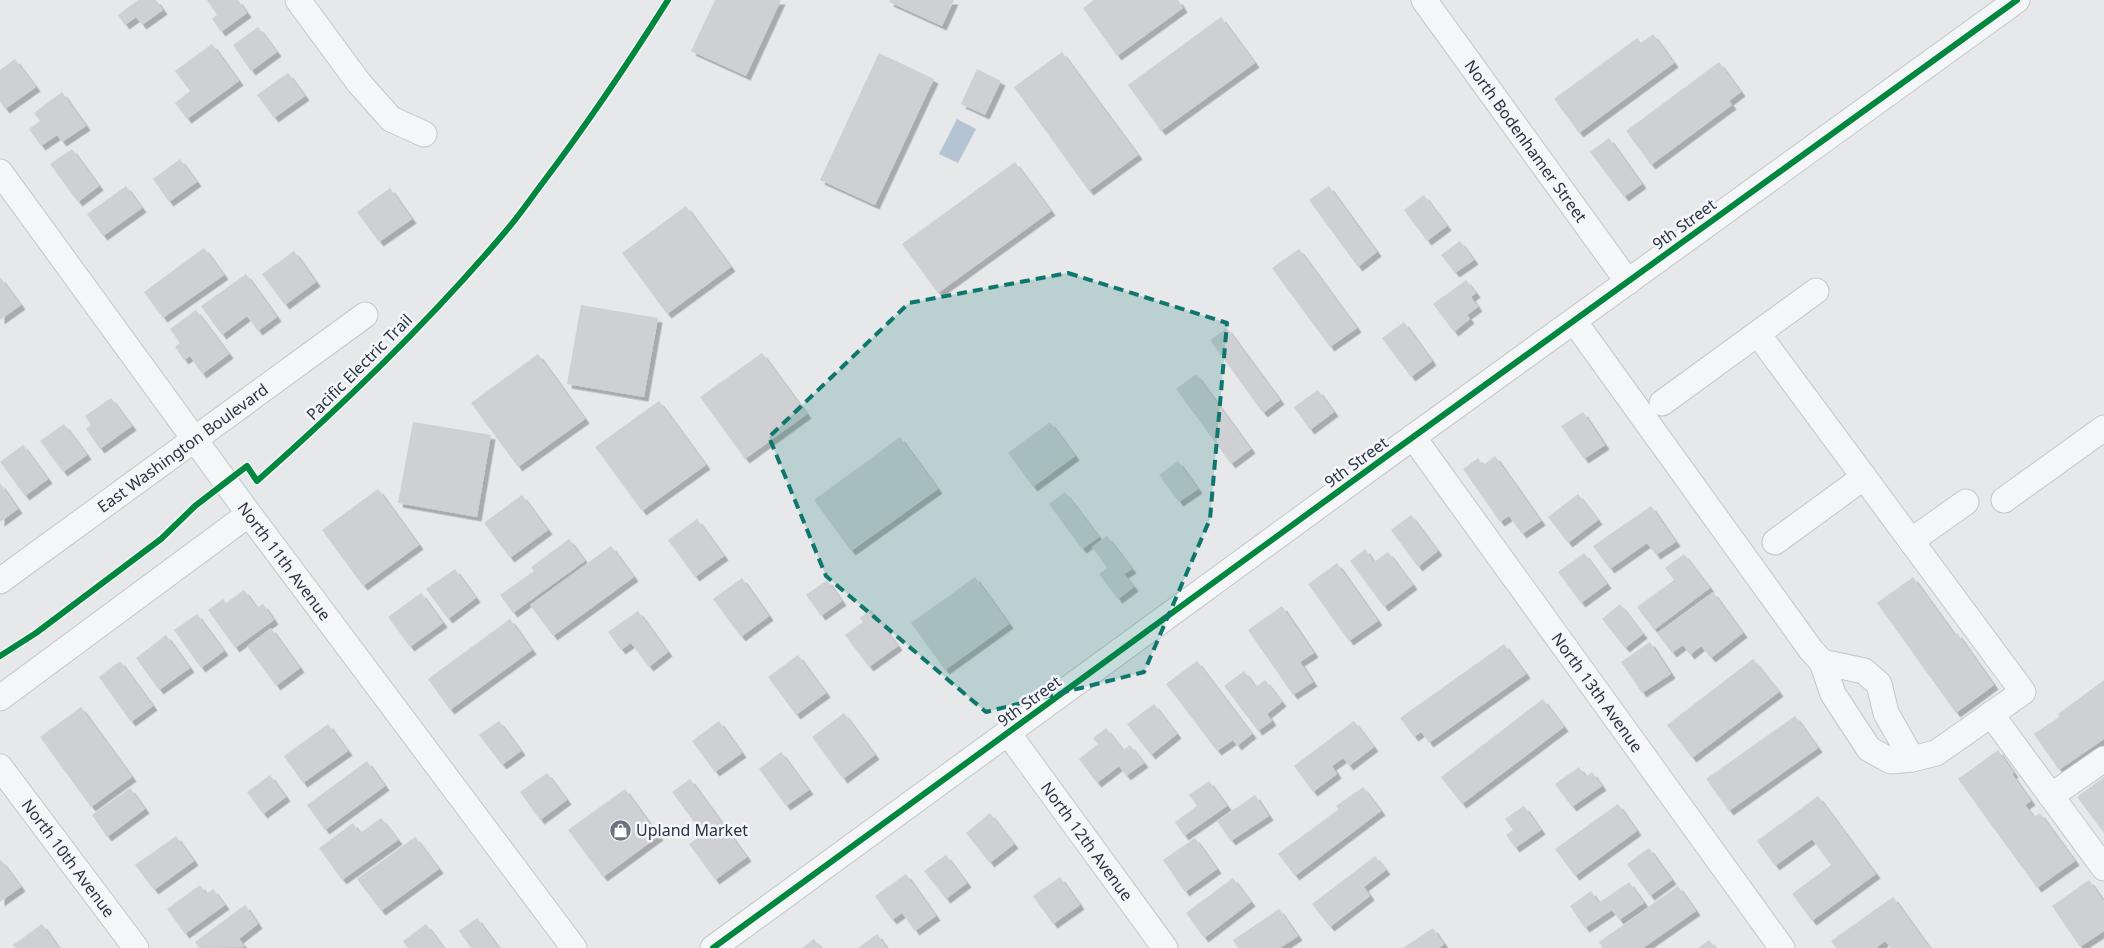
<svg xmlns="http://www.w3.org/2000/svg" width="2104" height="948" font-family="'Noto Sans',sans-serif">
<defs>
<filter id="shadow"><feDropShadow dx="4.5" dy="4.5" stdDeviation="0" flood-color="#0004"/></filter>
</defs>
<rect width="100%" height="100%" fill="#e6e8ea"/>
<!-- water -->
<polygon fill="#b4c4d5" points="957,119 976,129 958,163 939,154"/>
<!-- building -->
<g fill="#ced0d3" filter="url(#shadow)">
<polygon points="138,0 156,0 163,10 142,25 136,17 125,25 118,15"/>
<polygon points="207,0 238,0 247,13 221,32 212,19 217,15"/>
<polygon points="715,0 781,0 746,76 691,51"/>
<polygon points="890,0 954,0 942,26 889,2"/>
<polygon points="1094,0 1178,0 1183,8 1117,56 1083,8"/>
<polygon points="1221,17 1255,63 1161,131 1128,85"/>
<polygon points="258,27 277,52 251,71 233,45"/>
<polygon points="1653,34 1674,63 1579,133 1554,99 1637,38 1641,43"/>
<polygon points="212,44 239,81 187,119 175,103 190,91 175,71"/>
<polygon points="1062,52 1138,155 1089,191 1014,87"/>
<polygon points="879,53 934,79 875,205 820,180"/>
<polygon points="15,59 36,87 5,109 0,102 0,70"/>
<polygon points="1719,62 1741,92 1729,101 1732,105 1651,165 1626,131"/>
<polygon points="977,69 1001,81 985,115 961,104"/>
<polygon points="288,73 305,96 274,118 257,95"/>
<polygon points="62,92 86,126 62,142 57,135 41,146 29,129 40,121 34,113"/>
<polygon points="1609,138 1642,184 1624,197 1590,152"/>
<polygon points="72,149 99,186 78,202 50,164"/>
<polygon points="180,159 197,182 169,202 153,179"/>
<polygon points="1015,162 1051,211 938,293 902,244"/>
<polygon points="126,186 142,208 103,236 87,214"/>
<polygon points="1329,186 1377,252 1358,267 1309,200"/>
<polygon points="390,188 412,219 379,242 357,212"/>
<polygon points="1424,195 1447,226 1427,241 1404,210"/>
<polygon points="686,206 731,267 667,314 622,253"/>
<polygon points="1460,241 1474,260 1455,273 1441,255"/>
<polygon points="204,248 224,275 163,318 144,292"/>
<polygon points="1299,249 1357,328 1330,347 1272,268"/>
<polygon points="294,251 316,282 285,305 262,274"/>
<polygon points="246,274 277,317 258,331 247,316 222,335 201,306"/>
<polygon points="0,277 21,305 0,320"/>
<polygon points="1466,280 1476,293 1471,297 1478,307 1467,315 1470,319 1454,332 1433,304"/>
<polygon points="581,305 658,318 644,397 567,384"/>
<polygon points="196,310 229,354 202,374 190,356 184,360 175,347 180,343 170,329"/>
<polygon points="1404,322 1432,361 1411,377 1382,338"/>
<polygon points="1227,328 1280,400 1263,413 1210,340"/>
<polygon points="762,353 807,414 745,459 700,397"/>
<polygon points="538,354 585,419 518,467 471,403"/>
<polygon points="1196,374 1251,449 1231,464 1176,389"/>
<polygon points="1318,390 1334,412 1310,430 1294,407"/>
<polygon points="111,398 132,426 100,449 86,429 91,425 85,416"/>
<polygon points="659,401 706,465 642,511 595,447"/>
<polygon points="1583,412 1605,445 1584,459 1561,426"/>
<polygon points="413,422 491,435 477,517 398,503"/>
<polygon points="1050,422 1075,456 1033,487 1008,453"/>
<polygon points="64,424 87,455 63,472 40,441"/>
<polygon points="900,437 938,489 851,551 814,500"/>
<polygon points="23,445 48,479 25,496 0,462"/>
<polygon points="1495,456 1541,521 1522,534 1509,516 1500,522 1463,469 1478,458 1483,465"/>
<polygon points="1178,461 1198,489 1179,502 1159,475"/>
<polygon points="0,483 18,509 0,522"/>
<polygon points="378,489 419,545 363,586 322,530"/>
<polygon points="1065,492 1099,537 1082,549 1049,504"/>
<polygon points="1578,494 1598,520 1568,543 1548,517"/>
<polygon points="522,495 548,530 510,558 484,523"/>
<polygon points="1651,506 1676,542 1656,555 1647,543 1610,569 1593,546"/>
<polygon points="1411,515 1438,551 1418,567 1391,530"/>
<polygon points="697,519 724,556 695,577 668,540"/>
<polygon points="1107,536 1132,569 1124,574 1134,587 1118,599 1099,574 1107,568 1092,547"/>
<polygon points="569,539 585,561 513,613 500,595 534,571 531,567"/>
<polygon points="611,546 634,577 553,636 530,605"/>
<polygon points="1365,549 1374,562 1388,552 1413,585 1384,607 1350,561"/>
<polygon points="1584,553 1607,584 1581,603 1558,572"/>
<polygon points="1684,554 1710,588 1654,630 1637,607 1674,580 1665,568"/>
<polygon points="1337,563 1378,621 1349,641 1308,584"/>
<polygon points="455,569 476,598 448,619 426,589"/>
<polygon points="975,577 1009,624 945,670 911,623"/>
<polygon points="1913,577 1955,635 1957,633 1994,685 1956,713 1877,603"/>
<polygon points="742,578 769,616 741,637 713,599"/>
<polygon points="827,580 842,601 821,616 806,595"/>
<polygon points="244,590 257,608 263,604 274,620 235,648 208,610 223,599 226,603"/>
<polygon points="1713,592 1743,633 1711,658 1701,646 1690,655 1683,645 1672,653 1657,633"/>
<polygon points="421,593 443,623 410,647 388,617"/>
<polygon points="1620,604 1643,634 1625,648 1602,619"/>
<polygon points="1282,606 1314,653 1300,662 1313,682 1293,695 1248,630"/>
<polygon points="871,610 898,646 869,667 845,635 863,622 860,618"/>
<polygon points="638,611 668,652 649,667 631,643 621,650 608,632"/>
<polygon points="197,614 224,651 201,668 174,630"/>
<polygon points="510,619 532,650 450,710 428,679"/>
<polygon points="271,628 300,668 276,686 247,646"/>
<polygon points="166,635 190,668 159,690 136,658"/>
<polygon points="1650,642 1671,674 1642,693 1621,662"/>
<polygon points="1504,644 1526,674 1429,743 1421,732 1414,737 1400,718"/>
<polygon points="798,655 826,693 796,715 768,677"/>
<polygon points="1753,659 1779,692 1692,758 1667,725"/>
<polygon points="120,661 153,706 131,722 99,677"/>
<polygon points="1197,661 1252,734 1237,746 1233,740 1217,751 1166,684"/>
<polygon points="1244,671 1256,687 1265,680 1282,702 1267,714 1272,721 1258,731 1224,686"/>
<polygon points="2104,680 2104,739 2059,770 2034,734 2059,717 2058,714"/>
<polygon points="1543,699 1564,727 1462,804 1441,777"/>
<polygon points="1154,704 1177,734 1151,755 1127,724"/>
<polygon points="81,707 132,777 91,807 40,737"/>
<polygon points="844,713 875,755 843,779 812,737"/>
<polygon points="1795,716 1818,748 1729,811 1706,779"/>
<polygon points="499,721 521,751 502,765 479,735"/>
<polygon points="719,721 742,753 715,772 692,741"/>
<polygon points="1354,721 1374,747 1349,766 1343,758 1332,766 1337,774 1313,792 1294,766"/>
<polygon points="328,724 348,751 303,783 284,756"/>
<polygon points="1106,728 1123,750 1130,745 1144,763 1126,776 1119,766 1097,783 1079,759 1098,744 1093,738"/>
<polygon points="1998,750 2014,773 2012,774 2031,801 2025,805 2034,817 2040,813 2075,861 2037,888 1958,779"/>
<polygon points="781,752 809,790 786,806 759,769"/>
<polygon points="367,761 385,786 325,830 307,805"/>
<polygon points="1579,767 1586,777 1592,772 1602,786 1572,807 1555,784"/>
<polygon points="547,773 567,800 540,820 520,792"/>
<polygon points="270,775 286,797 263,814 247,792"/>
<polygon points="2104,777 2104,833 2077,797"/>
<polygon points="690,779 747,857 715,880 689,844 703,834 672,792"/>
<polygon points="1209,781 1227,806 1184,836 1175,822 1197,806 1189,795"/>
<polygon points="1363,787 1381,811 1295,876 1278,854 1339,809 1336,806"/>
<polygon points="130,788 145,809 107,837 92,815"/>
<polygon points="625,789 659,836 603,877 568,830"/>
<polygon points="1255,795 1269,816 1231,841 1217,821"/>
<polygon points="1818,796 1876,874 1812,921 1792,894 1831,865 1812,839 1775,866 1757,841"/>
<polygon points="1618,804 1637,831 1575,876 1555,849"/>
<polygon points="1524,806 1541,830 1515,848 1506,835 1513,830 1505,819"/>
<polygon points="990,813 1014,844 990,863 966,833"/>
<polygon points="381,818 398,840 342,880 319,848 353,823 360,833"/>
<polygon points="176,836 194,861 154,890 135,865"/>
<polygon points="415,837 439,869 381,911 357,879"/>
<polygon points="1195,838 1217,869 1185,892 1163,860"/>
<polygon points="1649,848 1672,880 1650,896 1627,864"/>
<polygon points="946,855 967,883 946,899 924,871"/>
<polygon points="1375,856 1386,870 1364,887 1370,896 1330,927 1312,904"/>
<polygon points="1,860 21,887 0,902 0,861"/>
<polygon points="906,874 936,916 915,931 902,913 892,920 875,896"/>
<polygon points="1060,877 1080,905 1053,924 1033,896"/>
<polygon points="1233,878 1251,902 1204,938 1186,913"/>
<polygon points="2089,880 2104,901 2104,931 2080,947 2052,906"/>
<polygon points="1629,882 1644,903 1619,920 1612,910 1585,928 1570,906 1591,891 1599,903"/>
<polygon points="200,885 206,894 213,889 225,905 185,934 167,909"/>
<polygon points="1678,886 1696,911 1643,948 1603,948 1599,942"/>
<polygon points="1893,897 1930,948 1891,948 1885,941 1876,948 1836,948 1831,941"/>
<polygon points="245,905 258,924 239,939 245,947 199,948 195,942"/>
<polygon points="1279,909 1298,936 1280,948 1238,948 1233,940"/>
<polygon points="477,918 499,948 471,948 459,931"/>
<polygon points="42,924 59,948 15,948 13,945"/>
<polygon points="426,924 444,948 408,948 403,941"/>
<polygon points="1433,928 1444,944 1439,948 1403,948"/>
<polygon points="877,934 887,948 858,948"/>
<polygon points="814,939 821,948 802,948"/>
<polygon points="1709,940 1715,948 1698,948"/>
</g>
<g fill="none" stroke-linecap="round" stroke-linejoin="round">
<defs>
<g id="minor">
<polyline points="298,0 359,83 391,119 424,134"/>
<path id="s1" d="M1424,0l204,282"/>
<path id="s2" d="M0,172l249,342 325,434"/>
<polyline points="1574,321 1811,650 1822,662 1833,694 1869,749 1891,761 1912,759 1936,753 2023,692 1758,334"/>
<polyline points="1662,403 1816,291"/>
<path id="s3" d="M1413,437l369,511"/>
<polyline points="2004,500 2104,428"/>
<polyline points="1911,541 1966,502"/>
<polyline points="1775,542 1864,477"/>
<path id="s4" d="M0,581l365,-266"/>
<polyline points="1822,662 1864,671 1879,684 1886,713 1912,759"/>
<polyline points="0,698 249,514"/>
<polyline points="1991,714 2104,868"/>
<path id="s5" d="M1008,733l157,215"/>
<path id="s6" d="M0,767l136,181"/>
<polyline points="2051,796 2104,759"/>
<polyline points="713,948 1391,453 2017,0"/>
</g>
</defs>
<!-- minor casing -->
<use href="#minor" stroke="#c4c6c8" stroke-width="27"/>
<!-- minor -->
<use href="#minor" stroke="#f5f6f7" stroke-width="25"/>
<defs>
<g id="cycleway">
<path d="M0,656l36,-23 125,-94 34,-33 52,-40 10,15c88,-78 172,-159 248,-249 14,-16 26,-34 39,-51 44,-58 85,-119 124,-181"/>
<polyline points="713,948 1391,453 2017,0"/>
</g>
</defs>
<!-- cycleway casing -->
<use href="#cycleway" stroke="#f4f6f9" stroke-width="9"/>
<!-- cycleway -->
<use href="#cycleway" stroke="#00873e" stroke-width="6"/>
</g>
<!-- marked area -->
<path fill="#0f766e" fill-opacity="0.2" stroke="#0f766e" stroke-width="4" stroke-dasharray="10 6" stroke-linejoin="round" d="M1068,273l159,50 -17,196 -66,153 -158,40 -160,-136 -57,-139 140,-134z"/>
<!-- icons -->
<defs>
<symbol id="shop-disc" viewBox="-11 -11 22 22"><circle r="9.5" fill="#6c737f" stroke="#f4f6f9"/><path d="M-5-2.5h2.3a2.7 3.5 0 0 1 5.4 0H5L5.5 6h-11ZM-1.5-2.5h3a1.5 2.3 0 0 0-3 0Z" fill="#fff"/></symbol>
</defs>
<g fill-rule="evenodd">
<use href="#shop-disc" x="608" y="818" width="25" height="25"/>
</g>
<g text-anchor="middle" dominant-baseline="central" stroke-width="5" stroke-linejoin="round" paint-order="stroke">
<!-- street labels -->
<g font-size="16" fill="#2b3445" stroke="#f4f6f9">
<text stroke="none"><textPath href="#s1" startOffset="174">North Bodenhamer Street</textPath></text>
<text transform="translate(1684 224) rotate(-36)">9th Street</text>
<text transform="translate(359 367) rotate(-45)">Pacific Electric Trail</text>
<text stroke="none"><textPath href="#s4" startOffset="226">East Washington Boulevard</textPath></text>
<text transform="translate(1356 462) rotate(-36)">9th Street</text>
<text stroke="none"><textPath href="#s2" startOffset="482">North 11th Avenue</textPath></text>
<text stroke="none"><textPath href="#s3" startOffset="315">North 13th Avenue</textPath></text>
<text transform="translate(1029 701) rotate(-36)">9th Street</text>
<text stroke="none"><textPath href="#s5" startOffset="134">North 12th Avenue</textPath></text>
<text stroke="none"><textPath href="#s6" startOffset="114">North 10th Avenue</textPath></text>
</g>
<!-- poi labels -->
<g font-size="16" fill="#2b3445" stroke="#f4f6f9" text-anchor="start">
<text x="636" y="830">Upland Market</text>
</g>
</g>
</svg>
